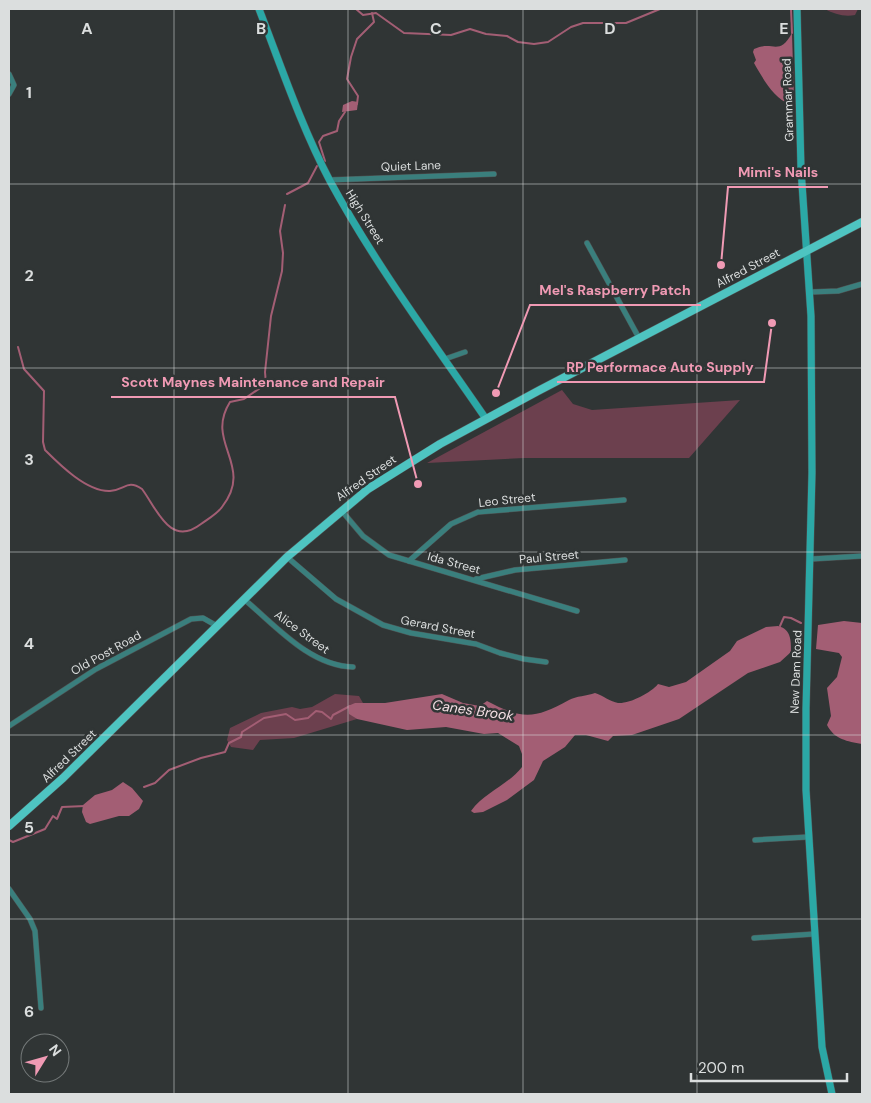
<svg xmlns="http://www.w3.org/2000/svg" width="871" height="1103" font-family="'DM Sans',sans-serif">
<rect width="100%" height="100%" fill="#303535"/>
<!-- green -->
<g fill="#6c404e">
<path d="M825,9h33l-3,6c-11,2 -21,-1 -30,-6z"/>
<polygon points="562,390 573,404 592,410 740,400 689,458 524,458 427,463"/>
<polygon points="335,694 359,696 363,703 355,703 350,714 357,719 294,738 260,740 253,750 231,747 227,740 230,728 261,713 292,707 300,709 312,707"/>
</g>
<!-- water -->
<g fill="#a35e74">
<path d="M792,33l2,66 -4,5c-16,-5 -28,-27 -36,-41l2,-3 -3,-8 1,-3c19,-9 25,8 38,-16z"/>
<polygon points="352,101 358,102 357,110 342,112 343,105"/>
<path d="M844,621l18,2v121c-15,-3 -27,-4 -35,-19l4,-9 -4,-28 10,-11 5,-20 -3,-4 -23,-4 2,-24z"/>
<path d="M778,626c13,3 13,14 13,26l-11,10 -32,11 -69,46 -47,16 -19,1 -5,5 -22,-6h-11l-10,12 -22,14 -9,19 -27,20 -24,12 -9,1 -3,-2c14,-19 37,-26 51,-44v-13l-3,-8 -21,-13 -14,1 -38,-7 -39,3 -50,-11 -8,-5 -1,-8 7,-3h30l57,-9 21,9 17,3 7,-5c36,19 47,18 82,-1 7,-4 18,-4 26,-7 7,2 16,9 23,10 11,1 33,-10 40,-19l11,3 17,-5 44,-31 7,-10 29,-14z"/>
<polygon points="123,782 132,788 143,801 139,809 129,816 119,816 90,824 86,822 82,812 83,805 95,795 112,790"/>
</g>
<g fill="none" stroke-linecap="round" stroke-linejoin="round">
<!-- stream -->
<g stroke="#a35e74" stroke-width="2">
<polyline points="356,9 363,15 376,13 404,33 451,35 470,29 486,34 507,36 518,42 534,44 548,42 571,27 583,23 626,23 660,9"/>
<polyline points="791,9 792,33"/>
<polyline points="357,104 358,96 347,79 351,57 357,39 374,22 372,13"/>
<polyline points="325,161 319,142 323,136 337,131 339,121 345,112"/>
<polyline points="287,194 308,183 317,166"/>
<path d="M18,347l6,22 20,22 -1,51 2,8c15,15 42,42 65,41 15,-1 17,-12 32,-2 15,20 28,59 59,35 7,-5 16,-10 21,-17 33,-42 -18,-64 8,-105l14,-3 22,-15 -1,-12 6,-56 11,-45 1,-18 -3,-22 5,-26"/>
<polyline points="780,626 784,617 791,618 801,623"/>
<polyline points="144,787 155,783 169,770 201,758 225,752 229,743 241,737 242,732 264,718 286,714 295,720 308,718 316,711 322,712 331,719 333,715 350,706"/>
<polyline points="9,840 13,842 45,829 53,816 57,819 62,807 85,806"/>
</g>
<defs>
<g id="street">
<polyline points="9,74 14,85 9,94"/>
<polyline points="329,180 494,174"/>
<polyline points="587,243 639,338"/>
<polyline points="811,292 838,291 862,284"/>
<polyline points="445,359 465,352"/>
<polyline points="341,510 363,536 389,555 577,611"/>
<polyline points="287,557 336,599 383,625 411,633 476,644 500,653 524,659 546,662"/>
<polyline points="811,559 862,556"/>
<polyline points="409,561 451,524 478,512 624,500"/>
<polyline points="476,579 515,570 625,560"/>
<path d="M245,600c31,26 65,66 108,67"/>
<polyline points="9,726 96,669 191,619 203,618 217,626"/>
<polyline points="755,840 808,837"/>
<polyline points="9,889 30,919 35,931 41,1008"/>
<polyline points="754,938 814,934"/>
</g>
<g id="secondary">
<path d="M259,9c22,57 42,117 71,172 45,83 103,161 156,238"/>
<polyline points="797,9 801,169 811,316 812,473 806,709 806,790 822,1047 832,1094"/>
</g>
<polyline id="primary" points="9,826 63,778 287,557 368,489 440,444 538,391 862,222"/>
</defs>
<!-- street casing -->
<use href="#street" stroke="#4f5353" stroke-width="6"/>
<!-- secondary casing -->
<use href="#secondary" stroke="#4f5353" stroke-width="8"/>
<!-- primary casing -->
<use href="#primary" stroke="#4f5353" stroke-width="9"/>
<!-- street -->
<use href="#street" stroke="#3a7f7d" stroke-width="5"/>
<!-- secondary -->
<use href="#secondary" stroke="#2ba8a6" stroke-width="7"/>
<!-- primary -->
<use href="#primary" stroke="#4ec4c1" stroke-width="8"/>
</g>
<!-- grid -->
<path fill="none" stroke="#dbdede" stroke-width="1" stroke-opacity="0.55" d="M174,9v1085M348,9v1085M523,9v1085M697,9v1085M9,184h853M9,368h853M9,552h853M9,735h853M9,919h853"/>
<g text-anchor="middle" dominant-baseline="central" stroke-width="5" stroke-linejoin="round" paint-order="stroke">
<!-- street labels -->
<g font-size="12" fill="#dbdede" stroke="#303535">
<text transform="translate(788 100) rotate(-92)">Grammar Road</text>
<text transform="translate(411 166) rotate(-2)">Quiet Lane</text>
<text transform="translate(365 217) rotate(58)">High Street</text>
<text transform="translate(748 268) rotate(-28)">Alfred Street</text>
<text transform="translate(366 478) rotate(-35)">Alfred Street</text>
<text transform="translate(507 500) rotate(-6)">Leo Street</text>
<text transform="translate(549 557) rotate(-5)">Paul Street</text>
<text transform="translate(454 563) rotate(15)">Ida Street</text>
<text transform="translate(438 627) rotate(11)">Gerard Street</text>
<text transform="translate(302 632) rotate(36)">Alice Street</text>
<text transform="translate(106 653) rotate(-29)">Old Post Road</text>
<text transform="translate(796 672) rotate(-88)">New Dam Road</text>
<text transform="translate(69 756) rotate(-44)">Alfred Street</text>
</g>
<!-- water labels -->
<g font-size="14" font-style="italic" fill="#f3dee3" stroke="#303535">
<text transform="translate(473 710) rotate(8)">Canes Brook</text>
</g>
</g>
<g font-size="16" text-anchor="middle" font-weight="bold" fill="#dbdede" stroke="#303535" stroke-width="5" stroke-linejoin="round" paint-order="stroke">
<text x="87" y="34">A</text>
<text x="261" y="34">B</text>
<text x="436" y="34">C</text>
<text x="610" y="34">D</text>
<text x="784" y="34">E</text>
<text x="29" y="98">1</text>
<text x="29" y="281">2</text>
<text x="29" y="465">3</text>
<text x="29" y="649">4</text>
<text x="29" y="833">5</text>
<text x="29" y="1017">6</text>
</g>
<!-- callouts -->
<path fill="none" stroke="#f09ab4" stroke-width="2" d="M721 265L728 187H828M496 393L530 305H701M772 323L764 382H557M418 484L395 397H111"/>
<g fill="#f09ab4" stroke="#303535" stroke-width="2">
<circle cx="721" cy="265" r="5"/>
<circle cx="496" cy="393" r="5"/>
<circle cx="772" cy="323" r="5"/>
<circle cx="418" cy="484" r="5"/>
</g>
<g font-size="14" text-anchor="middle" font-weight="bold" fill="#f09ab4" stroke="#303535" stroke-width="5" stroke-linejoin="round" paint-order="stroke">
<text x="778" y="177">Mimi's Nails</text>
<text x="615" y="295">Mel's Raspberry Patch</text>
<text x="660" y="372">RP Performace Auto Supply</text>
<text x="253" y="387">Scott Maynes Maintenance and Repair</text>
</g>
<!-- border -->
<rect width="871" height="1103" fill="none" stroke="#dbdede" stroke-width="20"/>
<!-- north arrow -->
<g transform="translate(45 1058) rotate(53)"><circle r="24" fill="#303535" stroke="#747979"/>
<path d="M0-4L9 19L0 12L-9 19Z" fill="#f09ab4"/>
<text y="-8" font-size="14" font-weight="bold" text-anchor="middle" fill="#dbdede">N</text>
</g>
<!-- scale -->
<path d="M691 1073v8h156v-8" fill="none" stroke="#dbdede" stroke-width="2.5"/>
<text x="698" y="1073" font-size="15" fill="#dbdede" stroke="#303535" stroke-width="4" paint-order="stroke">200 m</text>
</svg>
